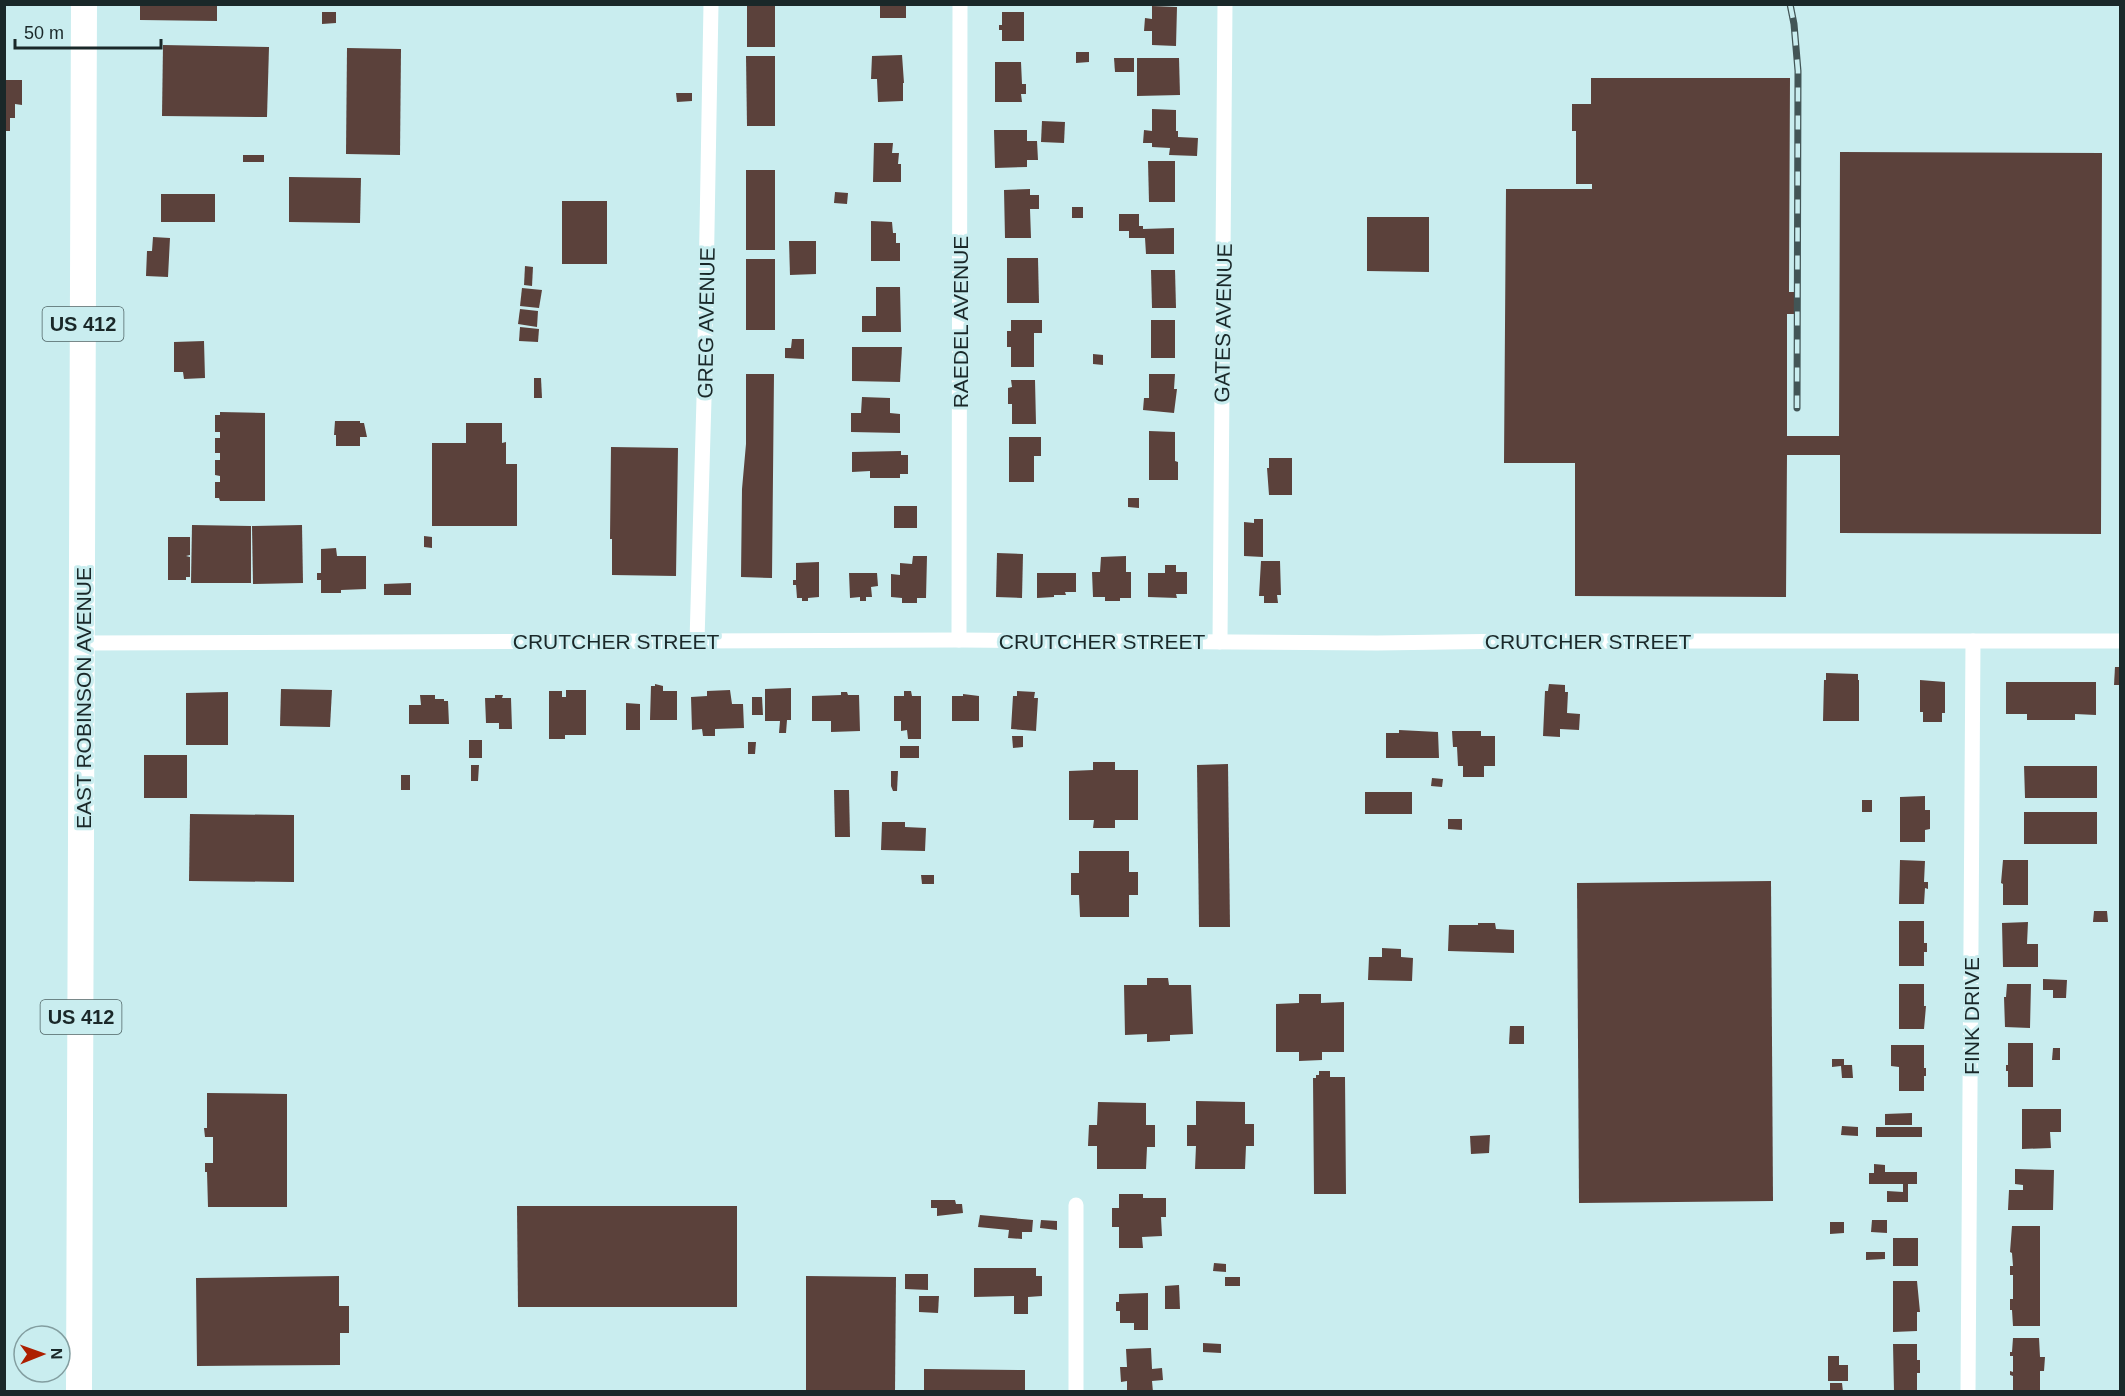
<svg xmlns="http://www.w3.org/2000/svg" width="2125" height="1396" font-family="Arial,sans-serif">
<rect width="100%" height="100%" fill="#c9edef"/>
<!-- building -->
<g fill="#5b413b">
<polygon points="140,4 217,4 217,21 140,20"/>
<rect x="747" y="4" width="28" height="43"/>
<rect x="880" y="4" width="26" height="14"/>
<polygon points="1152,6 1177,7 1176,46 1152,45 1152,31 1144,31 1145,18 1152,19"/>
<polygon points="322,12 336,12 336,23 322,24"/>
<polygon points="1002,12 1024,12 1024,41 1002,41 1002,30 999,30 999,25 1002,25"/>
<polygon points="163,45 269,47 267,117 162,116"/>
<polygon points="347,48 401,49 400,155 346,154"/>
<polygon points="1076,52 1089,52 1089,62 1076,63"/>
<polygon points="902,55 904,83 903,83 903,101 878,102 877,79 871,79 872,56"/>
<polygon points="746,56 775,56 775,126 747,126"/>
<polygon points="1114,58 1134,58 1134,72 1115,72"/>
<polygon points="1137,58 1179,58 1180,95 1137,96"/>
<polygon points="995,62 1021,62 1022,84 1026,84 1026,94 1021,94 1022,102 995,102"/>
<polygon points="1591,78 1790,78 1789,292 1794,292 1794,314 1787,314 1787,436 1839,436 1840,152 2102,153 2101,534 1840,533 1840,455 1787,455 1786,597 1575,596 1575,463 1504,463 1506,189 1592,189 1592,184 1576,184 1576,131 1572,131 1572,104 1591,104"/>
<polygon points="4,80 22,80 22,105 15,104 15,118 10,118 10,131 4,131"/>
<polygon points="676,93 692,93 692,101 677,102"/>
<polygon points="1152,109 1176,110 1176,131 1178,131 1178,137 1198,138 1197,156 1169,155 1170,148 1152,147 1152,143 1143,143 1144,130 1152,131"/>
<polygon points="1042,121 1065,122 1064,143 1041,142"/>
<polygon points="994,130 1027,130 1027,141 1037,141 1038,160 1027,160 1027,167 995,168"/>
<polygon points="874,143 893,143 892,153 899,153 898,164 901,164 901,182 873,182"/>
<rect x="243" y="155" width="21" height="7"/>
<polygon points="1148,161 1175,161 1175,202 1149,202"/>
<rect x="746" y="170" width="29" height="80"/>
<polygon points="289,177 361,178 360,223 289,222"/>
<polygon points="1030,189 1030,195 1039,195 1039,209 1030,209 1031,238 1005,238 1004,190"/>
<polygon points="835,192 848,193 847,204 834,203"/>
<rect x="161" y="194" width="54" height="28"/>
<rect x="562" y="201" width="45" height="63"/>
<rect x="1072" y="207" width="11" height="11"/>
<polygon points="1119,214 1139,214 1139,226 1143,226 1143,229 1174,228 1174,254 1146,254 1145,238 1129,238 1129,231 1119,231"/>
<polygon points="1367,217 1429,217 1429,272 1367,271"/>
<polygon points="871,221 892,222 893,233 896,233 896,243 900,243 900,261 871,261"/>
<polygon points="153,237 170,238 168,277 146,276 147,251 152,251"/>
<polygon points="789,241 816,241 816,274 790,275"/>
<polygon points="1007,258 1038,258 1039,303 1007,303"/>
<rect x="746" y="259" width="29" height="71"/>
<polygon points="525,266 533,267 532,286 524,285"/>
<polygon points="1151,270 1175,270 1176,308 1152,308"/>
<polygon points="876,287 900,287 901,332 862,332 862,316 876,316"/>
<polygon points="522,288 542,290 539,308 520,306"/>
<polygon points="520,309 538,311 537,327 518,324"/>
<polygon points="1011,320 1042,320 1042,333 1034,333 1034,367 1011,367 1011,347 1007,347 1007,331 1011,331"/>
<rect x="1151" y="320" width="24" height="38"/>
<polygon points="520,327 539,329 538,342 519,341"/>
<polygon points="792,339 804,339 804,359 785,358 785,348 791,348"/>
<polygon points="204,341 205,378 184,379 183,372 174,372 174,342"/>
<polygon points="852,347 902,347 900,382 852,381"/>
<polygon points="1093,354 1103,355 1103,365 1093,364"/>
<polygon points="746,374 774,374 772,578 741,577 742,489 746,444"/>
<polygon points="1149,374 1175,374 1174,389 1177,389 1174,413 1143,410 1144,398 1149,398"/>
<polygon points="534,378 541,378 542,398 534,398"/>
<polygon points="1011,380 1035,380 1036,424 1012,424 1012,404 1008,404 1008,388 1012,387"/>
<polygon points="862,397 890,398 890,413 900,414 900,433 851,432 851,413 861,413"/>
<polygon points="220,412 265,413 265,501 220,501 219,498 215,498 215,482 220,482 220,476 215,475 215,460 220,460 220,453 215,453 215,438 220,438 220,432 215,432 215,415 220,415"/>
<polygon points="335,421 360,421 360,423 364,423 367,437 360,437 360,446 336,446 336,435 334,435"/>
<polygon points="466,423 502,423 502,443 506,442 506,464 517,464 517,526 432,526 432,443 466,443"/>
<polygon points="1149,431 1175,432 1175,461 1178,462 1178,480 1149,480"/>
<polygon points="1009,437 1041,437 1041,456 1034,456 1034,482 1009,482"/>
<polygon points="611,447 678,448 676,576 612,575 612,539 610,539"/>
<polygon points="901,451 901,455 908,455 908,474 900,474 900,478 870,478 870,471 852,472 852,452"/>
<polygon points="1269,458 1292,458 1292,495 1269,495 1267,468 1269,468"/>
<polygon points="1128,498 1139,498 1139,508 1128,507"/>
<rect x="894" y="506" width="23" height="22"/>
<polygon points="1254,519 1263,519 1263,557 1244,556 1244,522 1254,523"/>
<polygon points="192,525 251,526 251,583 191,583"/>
<polygon points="302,525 303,583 253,584 252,526"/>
<polygon points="424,536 432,537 432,548 424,547"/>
<polygon points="168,537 190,537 190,555 186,556 190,557 190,577 186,577 186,580 168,580"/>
<polygon points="336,548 337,556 366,556 366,589 341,590 341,593 321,593 321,580 317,580 317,573 321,573 321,549"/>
<polygon points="997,553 1023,554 1022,598 996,597"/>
<polygon points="913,556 927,556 926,598 917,598 917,603 902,603 902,598 891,597 891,574 900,575 900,563 912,564"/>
<polygon points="1126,556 1126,572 1131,572 1131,598 1120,598 1120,601 1105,601 1105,597 1093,597 1092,572 1100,572 1101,557"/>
<polygon points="1261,561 1280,561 1281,595 1277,595 1278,603 1264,603 1264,596 1259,596"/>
<polygon points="819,562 819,597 808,598 808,601 802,601 802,598 797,598 796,585 793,585 793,580 796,580 796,563"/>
<polygon points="1165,565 1176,565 1176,572 1187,572 1187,594 1176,594 1177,598 1148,597 1148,573 1165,573"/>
<polygon points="849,573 877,573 878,586 871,587 872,597 866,597 866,601 860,601 860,597 850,598"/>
<polygon points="1037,573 1076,573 1076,592 1065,592 1066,595 1054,595 1054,597 1037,598"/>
<polygon points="411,583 411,595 384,595 384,584"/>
<polygon points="2115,667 2120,667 2120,685 2114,685"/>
<polygon points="1826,673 1858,674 1858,680 1859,680 1859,721 1823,721 1824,680 1826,680"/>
<polygon points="1920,680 1945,682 1945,713 1942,713 1942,722 1923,722 1923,712 1920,712"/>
<polygon points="2006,682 2096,682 2096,715 2075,714 2075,720 2027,720 2027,714 2006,714"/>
<polygon points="655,684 663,686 663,691 677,691 677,720 650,720 651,686 655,686"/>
<polygon points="1549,684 1565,685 1565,692 1568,692 1567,713 1580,714 1579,730 1560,729 1560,737 1543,736 1545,691 1548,691"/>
<polygon points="791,688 791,720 787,720 786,733 779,733 780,721 765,721 765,689"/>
<polygon points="281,689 332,690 330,727 280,726"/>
<polygon points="566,690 586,690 586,735 565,735 565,739 549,739 549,691 562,691 562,697 566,697"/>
<polygon points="730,690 732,704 743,704 744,728 715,729 715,736 703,736 702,729 692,730 691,697 707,696 707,691"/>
<polygon points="904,691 911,691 912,696 921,696 921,739 908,739 907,730 901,731 901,721 894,721 894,696 904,696"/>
<polygon points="1017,691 1035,692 1034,698 1038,698 1036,731 1011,729 1013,696 1017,696"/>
<polygon points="228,692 228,745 186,745 186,693"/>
<polygon points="841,692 847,692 848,695 859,695 860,731 831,732 831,721 812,721 812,696 841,695"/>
<polygon points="963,694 979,696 979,721 952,721 952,696 963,696"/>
<polygon points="420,695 435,695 435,699 444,699 444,701 448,701 449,724 409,724 409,705 421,705"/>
<polygon points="495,695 503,695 502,698 511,698 512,729 499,729 499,723 486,723 485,698 495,698"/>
<polygon points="752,697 762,697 763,715 752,715"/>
<polygon points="626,703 640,704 640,730 626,730"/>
<polygon points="1399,730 1438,732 1439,758 1386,758 1386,733 1399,733"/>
<polygon points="1452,731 1481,731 1481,736 1495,736 1495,766 1484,766 1484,777 1463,777 1463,766 1458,766 1457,747 1453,747"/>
<polygon points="1012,736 1023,736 1023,747 1013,748"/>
<rect x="469" y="740" width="13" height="18"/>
<polygon points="748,742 756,742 755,754 748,754"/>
<rect x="900" y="746" width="19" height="12"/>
<rect x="144" y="755" width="43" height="43"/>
<polygon points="1093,762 1115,762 1115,770 1138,770 1138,820 1115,820 1115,828 1093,828 1094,820 1069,820 1069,771 1093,770"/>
<polygon points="1228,764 1230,927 1199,927 1197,765"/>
<polygon points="471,765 479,765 478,781 471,781"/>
<polygon points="2024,766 2097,766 2097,798 2025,798"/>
<polygon points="891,771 898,771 897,791 893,791 891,786"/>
<rect x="401" y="775" width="9" height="15"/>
<polygon points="1432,778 1443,779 1442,787 1431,786"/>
<polygon points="834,790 849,790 850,837 835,837"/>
<rect x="1365" y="792" width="47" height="22"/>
<polygon points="1925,796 1925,810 1930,810 1930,829 1925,830 1925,842 1900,842 1900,797"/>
<rect x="1862" y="800" width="10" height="12"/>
<rect x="2024" y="812" width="73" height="32"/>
<polygon points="190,814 294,815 294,882 189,881"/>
<polygon points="1448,819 1462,819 1462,830 1448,829"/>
<polygon points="882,822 905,822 905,827 926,828 925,851 881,850"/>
<polygon points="1079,851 1129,851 1129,872 1138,872 1138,895 1129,895 1129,917 1080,917 1079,895 1071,895 1071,873 1079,873"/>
<polygon points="1900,860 1925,861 1924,882 1928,882 1928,889 1925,888 1924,904 1899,904"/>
<polygon points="2003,860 2028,860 2028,905 2003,905 2003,884 2001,883"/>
<polygon points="921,875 934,875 934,884 922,884"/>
<polygon points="1771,881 1773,1201 1579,1203 1577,883"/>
<polygon points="2094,911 2107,911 2108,922 2093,922"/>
<polygon points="1899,921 1924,921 1924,943 1927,943 1927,952 1924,952 1924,966 1899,966"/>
<polygon points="2028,922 2027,944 2038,944 2038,967 2003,967 2002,923"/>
<polygon points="1478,923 1495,923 1496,929 1514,930 1514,953 1448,951 1449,925 1478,925"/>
<polygon points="1382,948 1401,949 1401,957 1413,958 1412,981 1368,980 1369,957 1382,957"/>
<polygon points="1147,978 1168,978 1169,985 1191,985 1193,1034 1170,1035 1170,1041 1147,1042 1147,1034 1125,1035 1124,985 1147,985"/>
<polygon points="2043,979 2067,980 2066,998 2053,998 2053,990 2043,990"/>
<polygon points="1899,984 1924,984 1924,1006 1926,1006 1924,1029 1899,1029"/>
<polygon points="2007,984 2031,984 2030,1028 2005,1027 2004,997 2006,997"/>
<polygon points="1299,994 1321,994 1321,1003 1344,1002 1344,1052 1322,1052 1322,1060 1299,1061 1299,1052 1276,1052 1276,1004 1299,1003"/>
<polygon points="1510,1026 1524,1026 1524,1044 1509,1044"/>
<polygon points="2008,1043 2033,1043 2033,1087 2008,1087 2008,1071 2006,1071 2006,1065 2008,1065"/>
<polygon points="1891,1045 1924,1045 1924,1068 1926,1068 1926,1076 1924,1076 1924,1091 1899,1091 1899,1067 1891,1066"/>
<polygon points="2053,1048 2060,1048 2060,1060 2052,1060"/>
<polygon points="1832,1059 1844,1059 1844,1065 1852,1065 1853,1078 1842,1078 1841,1066 1832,1067"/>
<polygon points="1319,1071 1330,1071 1330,1077 1345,1077 1346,1194 1314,1194 1313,1078 1316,1078 1316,1075 1319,1075"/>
<polygon points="207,1093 287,1094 287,1207 208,1207 207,1172 205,1172 205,1163 213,1163 213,1137 205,1137 204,1128 207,1128"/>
<polygon points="1196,1101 1245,1102 1245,1124 1254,1124 1254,1146 1246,1146 1245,1169 1195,1169 1196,1146 1187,1146 1187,1125 1196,1125"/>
<polygon points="1098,1102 1146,1103 1146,1125 1155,1125 1155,1147 1147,1147 1146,1169 1097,1169 1097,1146 1088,1146 1089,1125 1097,1125"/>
<polygon points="2022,1109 2061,1109 2061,1132 2050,1132 2051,1148 2022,1149"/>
<polygon points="1912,1113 1912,1125 1885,1125 1885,1114"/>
<polygon points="1842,1126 1858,1127 1858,1136 1841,1135"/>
<rect x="1876" y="1127" width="46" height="10"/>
<polygon points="1490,1135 1489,1153 1471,1154 1470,1136"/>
<polygon points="1874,1164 1885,1165 1885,1172 1917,1172 1917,1184 1908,1184 1908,1202 1887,1202 1887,1191 1903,1192 1903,1184 1869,1184 1869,1173 1874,1173"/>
<polygon points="2015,1169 2054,1170 2053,1210 2008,1210 2009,1190 2023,1190 2023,1185 2015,1184"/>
<polygon points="1119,1194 1143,1194 1143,1198 1166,1198 1166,1217 1161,1217 1162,1236 1142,1237 1143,1248 1119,1248 1119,1227 1112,1227 1112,1208 1119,1208"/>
<polygon points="931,1200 955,1200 956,1204 962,1204 963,1213 937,1216 937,1208 931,1208"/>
<polygon points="517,1206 737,1206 737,1307 518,1307"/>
<polygon points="980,1215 1033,1220 1032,1232 1022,1232 1022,1239 1008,1238 1009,1230 978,1227"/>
<polygon points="1041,1220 1057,1221 1057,1230 1040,1228"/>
<polygon points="1872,1220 1887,1220 1887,1233 1871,1232"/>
<polygon points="1830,1222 1844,1222 1844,1233 1830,1234"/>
<polygon points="2012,1226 2040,1226 2040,1326 2013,1326 2012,1310 2010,1310 2010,1299 2013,1299 2013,1275 2010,1275 2010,1266 2013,1266 2012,1253 2010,1252"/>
<rect x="1893" y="1238" width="25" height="28"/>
<polygon points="1866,1252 1885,1252 1885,1259 1866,1260"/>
<polygon points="1214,1263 1226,1264 1226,1272 1213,1271"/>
<polygon points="974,1268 1036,1268 1036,1276 1042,1276 1042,1296 1028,1297 1028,1314 1014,1314 1014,1296 974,1297"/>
<polygon points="905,1274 928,1274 928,1290 905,1289"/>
<polygon points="339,1276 339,1306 349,1306 349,1333 340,1333 340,1365 197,1366 196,1278"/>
<polygon points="806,1276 896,1277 895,1392 806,1392"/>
<rect x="1225" y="1277" width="15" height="9"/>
<polygon points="1893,1281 1917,1281 1920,1312 1917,1312 1917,1331 1893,1332"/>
<polygon points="1179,1285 1180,1309 1165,1309 1165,1286"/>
<polygon points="1148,1293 1148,1330 1134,1330 1134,1323 1120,1323 1120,1311 1116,1311 1116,1302 1119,1302 1119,1294"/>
<polygon points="919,1296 939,1296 938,1313 919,1312"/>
<polygon points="2013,1338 2039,1338 2040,1357 2045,1357 2044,1371 2040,1371 2040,1392 2013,1392 2013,1376 2010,1375 2010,1371 2013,1372 2013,1356 2010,1356 2010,1352 2012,1352"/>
<polygon points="1203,1343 1221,1344 1221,1353 1203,1352"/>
<polygon points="1893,1344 1917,1344 1917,1360 1920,1360 1920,1373 1917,1373 1917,1392 1894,1392"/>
<polygon points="1151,1348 1152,1369 1162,1368 1163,1380 1152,1381 1153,1392 1127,1392 1127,1381 1121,1382 1120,1367 1127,1367 1126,1349"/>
<polygon points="1828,1356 1839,1356 1839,1365 1848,1365 1848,1381 1828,1381"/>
<polygon points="924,1369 1025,1370 1025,1392 924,1392"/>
<polygon points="1830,1383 1842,1383 1843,1392 1830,1392"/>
</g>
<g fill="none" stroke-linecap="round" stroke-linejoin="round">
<!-- minor -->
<g stroke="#fff" stroke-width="15">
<polyline points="959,640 960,4"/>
<polyline points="697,641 704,399 711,4"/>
<polyline points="1220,642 1225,4"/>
<polyline points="83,643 959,640 1377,643 1518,641 2120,641"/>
<polyline points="1076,1205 1076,1392"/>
<polyline points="1968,1392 1973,641"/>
</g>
<!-- trunk -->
<polyline stroke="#fff" stroke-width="26" points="79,1392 84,4"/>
<defs>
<polyline id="rail" points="1790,4 1794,24 1798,71 1797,408"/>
</defs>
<!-- rail casing -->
<use href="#rail" stroke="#425556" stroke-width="7"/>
<!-- rail -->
<use href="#rail" stroke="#c9edef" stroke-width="4.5" stroke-dasharray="14" stroke-linecap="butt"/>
</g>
<g text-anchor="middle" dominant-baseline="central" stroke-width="6" stroke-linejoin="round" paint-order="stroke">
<!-- shield labels -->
<g fill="#c9edef" stroke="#4e6364" stroke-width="1.5">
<rect x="42.5" y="307" width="81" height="34" rx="4.5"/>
<rect x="40.5" y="1000" width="81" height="34" rx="4.5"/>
</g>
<g font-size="20" font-weight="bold" fill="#1a2829">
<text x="83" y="324">US 412</text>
<text x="81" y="1017">US 412</text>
</g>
<!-- street labels -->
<g font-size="21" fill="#1a2829" stroke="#c9edef">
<text transform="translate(960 322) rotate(-90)">RAEDEL AVENUE</text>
<text transform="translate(706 323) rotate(-89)">GREG AVENUE</text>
<text transform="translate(1223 323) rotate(-89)">GATES AVENUE</text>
<text x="616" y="641">CRUTCHER STREET</text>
<text x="1102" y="641">CRUTCHER STREET</text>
<text x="1588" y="641">CRUTCHER STREET</text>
<text transform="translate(83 698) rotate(-90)">EAST ROBINSON AVENUE</text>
<text transform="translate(1971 1016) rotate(-90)">FINK DRIVE</text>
</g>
</g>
<!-- border -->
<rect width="2125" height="1396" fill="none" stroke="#1a2829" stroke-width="12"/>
<!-- north arrow -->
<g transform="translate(42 1354) rotate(89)"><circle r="28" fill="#c9edef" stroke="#839ea0" stroke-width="1.5"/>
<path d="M0-4.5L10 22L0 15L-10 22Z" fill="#ad1f00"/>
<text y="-9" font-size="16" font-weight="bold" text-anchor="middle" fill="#1a2829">N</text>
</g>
<!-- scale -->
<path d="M15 39v9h146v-9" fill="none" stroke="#1a2829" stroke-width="3"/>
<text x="24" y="39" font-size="18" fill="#1a2829" stroke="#c9edef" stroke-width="4.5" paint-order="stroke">50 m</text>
</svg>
